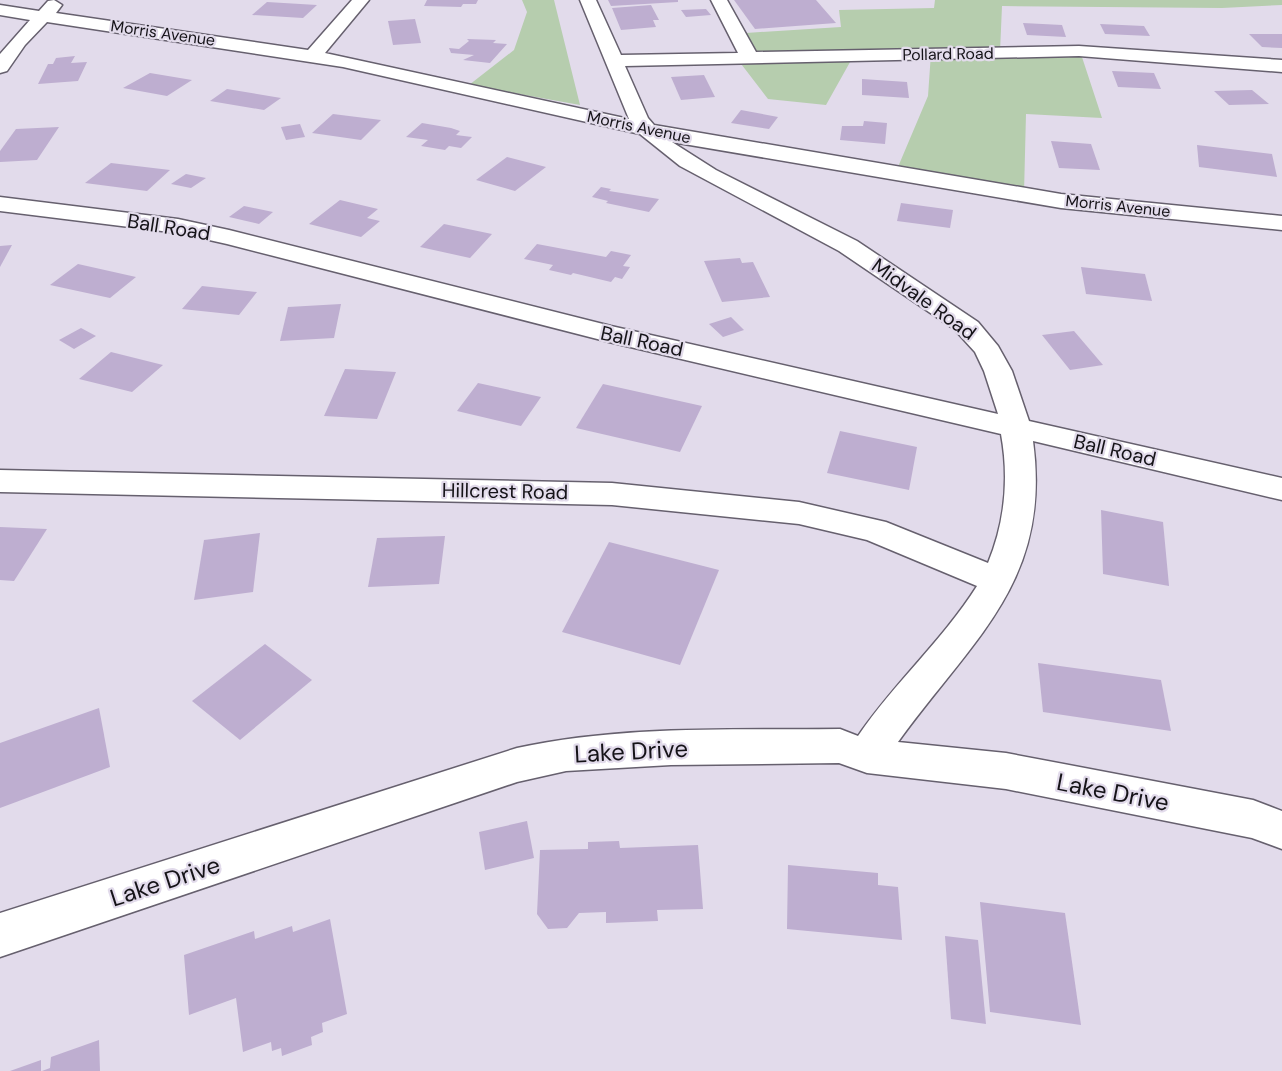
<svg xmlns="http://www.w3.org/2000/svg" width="1282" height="1071" font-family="'DM Sans',sans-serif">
<rect width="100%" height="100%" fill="#e2dbeb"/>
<!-- green -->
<g fill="#b6cdae">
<polygon points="522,0 554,0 580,105 469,85 514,50 527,12"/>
<polygon points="935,0 1282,0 1282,5 1222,8 1002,6 1000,52 1080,51 1102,118 1026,114 1024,193 895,174 928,96 931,53 854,55 826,105 768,99 735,56 757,56 746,33 841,27 839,10 934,8"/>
</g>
<!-- building -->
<g fill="#beaed0">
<polygon points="427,0 478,0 476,4 463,4 461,7 424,6"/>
<polygon points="608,0 678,0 678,2 611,6"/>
<polygon points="734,0 816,0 836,23 755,29"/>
<polygon points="267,2 317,5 303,18 252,15"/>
<polygon points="651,5 659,20 653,20 656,27 621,30 612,8"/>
<polygon points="706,9 711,15 686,17 681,10"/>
<polygon points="415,19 421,43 393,45 388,21"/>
<polygon points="1023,23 1062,25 1066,37 1027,35"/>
<polygon points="1100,24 1144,26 1150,36 1105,34"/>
<polygon points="1249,34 1282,34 1282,48 1262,47"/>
<polygon points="467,39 496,40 493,43 507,44 490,63 463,60 474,55 451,53 449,48 459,49 469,41"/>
<polygon points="75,56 71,63 87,62 78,81 38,84 48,64 53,64 56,58"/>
<polygon points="1112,71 1154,73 1161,89 1118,87"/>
<polygon points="150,73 192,80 167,96 123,88"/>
<polygon points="704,75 715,97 681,100 671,77"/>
<polygon points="862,79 907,82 909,98 862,95"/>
<polygon points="227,89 281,98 264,110 210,101"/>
<polygon points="1252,90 1269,104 1229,105 1214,91"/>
<polygon points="741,110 778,117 769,129 731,123"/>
<polygon points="333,114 381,120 361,140 312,133"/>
<polygon points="864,121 887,123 885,144 840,140 842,126 863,126"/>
<polygon points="422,123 451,128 460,131 456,135 472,137 461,148 449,146 445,150 421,146 428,140 406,137"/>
<polygon points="300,124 305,137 286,140 281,127"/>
<polygon points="59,127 37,160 0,162 0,151 16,129"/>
<polygon points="1051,141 1091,144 1100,170 1059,168"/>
<polygon points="1197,145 1272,154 1277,177 1199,167"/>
<polygon points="507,157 546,167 515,191 476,180"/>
<polygon points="111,163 170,170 147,191 85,183"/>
<polygon points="186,174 206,178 191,188 171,184"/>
<polygon points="601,187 611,189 609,191 659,199 649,212 606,203 608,201 592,197"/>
<polygon points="340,200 378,209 367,218 380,221 361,237 309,224"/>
<polygon points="901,203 953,210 950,228 897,221"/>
<polygon points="244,206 273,212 259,224 229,217"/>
<polygon points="444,224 492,234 470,258 420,247"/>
<polygon points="537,244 606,257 611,251 631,255 623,266 630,267 622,279 615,277 611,282 573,273 571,275 549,270 553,265 524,259"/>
<polygon points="12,245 0,267 0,246"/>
<polygon points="740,258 742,263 753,262 770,297 722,302 704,261"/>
<polygon points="78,264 136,277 110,298 50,285"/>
<polygon points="1081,267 1145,274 1152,301 1086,294"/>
<polygon points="202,286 257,292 239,315 182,309"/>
<polygon points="341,304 334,338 280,341 288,307"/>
<polygon points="731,317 744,330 723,337 709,324"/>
<polygon points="81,328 96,336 74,349 59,340"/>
<polygon points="1074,331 1103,365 1070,370 1042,335"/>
<polygon points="111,352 163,365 132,392 79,379"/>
<polygon points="345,369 396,372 377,419 324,416"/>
<polygon points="478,383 541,397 521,426 457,411"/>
<polygon points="603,384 702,406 680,452 576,428"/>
<polygon points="840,431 917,447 909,490 827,473"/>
<polygon points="1101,510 1163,522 1169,586 1103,574"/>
<polygon points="0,527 47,529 14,581 0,580"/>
<polygon points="260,533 253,592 194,600 204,540"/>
<polygon points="445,536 439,584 368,587 377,538"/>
<polygon points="609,542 719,570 680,665 562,632"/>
<polygon points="265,644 312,680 240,740 192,701"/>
<polygon points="1038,663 1161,680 1171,731 1043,712"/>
<polygon points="99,708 110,767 0,808 0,743"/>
<polygon points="527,821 534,858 485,870 479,832"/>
<polygon points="619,841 620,848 698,845 703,909 657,910 658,921 606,923 606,912 579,913 567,928 548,929 537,914 540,850 588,849 588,842"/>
<polygon points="788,865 878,873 878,885 898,887 902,940 787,929"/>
<polygon points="980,902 1065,913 1081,1025 990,1012"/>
<polygon points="330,919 347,1014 322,1023 323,1032 311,1037 312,1045 282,1056 281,1048 272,1051 271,1042 243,1052 236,998 189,1015 184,955 254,931 255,939 292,926 293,932"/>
<polygon points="945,936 978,940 986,1024 951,1019"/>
<polygon points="99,1040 100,1071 42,1071 50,1068 51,1057"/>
<polygon points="41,1060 41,1071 10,1071"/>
</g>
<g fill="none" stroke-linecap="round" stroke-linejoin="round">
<defs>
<path id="street" d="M54,0l8,5 -6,8 252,37 44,-50h17l-44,53 304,66 -49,-119h16l25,55 117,-2 -27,-53h16l29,52 323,-6 203,14v12l-203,-16 -454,10 23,52 6,7 407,69 221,22v14l-221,-22 -389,-66 44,28 141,71 121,81 20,24 14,25 17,50 253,57v22l-249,-59c19,141 -61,198 -135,301l108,11 247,47 29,11v38l-30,-11 -246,-49 -139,-16 -28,-10 -168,2 -105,6 -49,11 -517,175v-44l517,-165c105,-23 216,-18 323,-19l18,7c36,-53 85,-96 119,-150l-110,-46 -68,-16 -187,-19 -612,-13v-22l612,13 187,19 87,20 102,41c17,-41 21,-86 13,-129l-392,-92 -382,-98 -49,-11 -178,-22v-14l178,22 51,11 382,96 387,88 -14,-43 -9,-19 -21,-23 -115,-78 -159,-85 -40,-32 -297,-67 -296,-45 -22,23 -18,26 -7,2v-19l30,-34 -30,-5v-10l39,6 9,-10z"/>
</defs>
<!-- street casing -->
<use href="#street" stroke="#66606e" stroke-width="3"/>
<!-- street -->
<use href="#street" fill="#fff" fill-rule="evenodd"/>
</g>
<g text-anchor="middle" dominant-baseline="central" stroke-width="4.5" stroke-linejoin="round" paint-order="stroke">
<!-- far-street labels -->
<g font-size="16" fill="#151318" stroke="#e2dbeb">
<text transform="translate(163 33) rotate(8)">Morris Avenue</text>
<text transform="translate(948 54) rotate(-1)">Pollard Road</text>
<text transform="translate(639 127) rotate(12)">Morris Avenue</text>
<text transform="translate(1118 206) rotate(6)">Morris Avenue</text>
</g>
<!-- street labels -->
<g font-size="20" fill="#151318" stroke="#e2dbeb">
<text transform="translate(169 227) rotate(9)">Ball Road</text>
<text transform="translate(924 299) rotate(36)">Midvale Road</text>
<text transform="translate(642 341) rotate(12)">Ball Road</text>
<text transform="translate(1115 450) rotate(13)">Ball Road</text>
<text transform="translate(505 491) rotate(1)">Hillcrest Road</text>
</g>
<!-- near-street labels -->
<g font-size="24" fill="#151318" stroke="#e2dbeb">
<text transform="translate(631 751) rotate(-3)">Lake Drive</text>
<text transform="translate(1113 792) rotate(11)">Lake Drive</text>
<text transform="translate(165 881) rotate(-18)">Lake Drive</text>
</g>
</g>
</svg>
